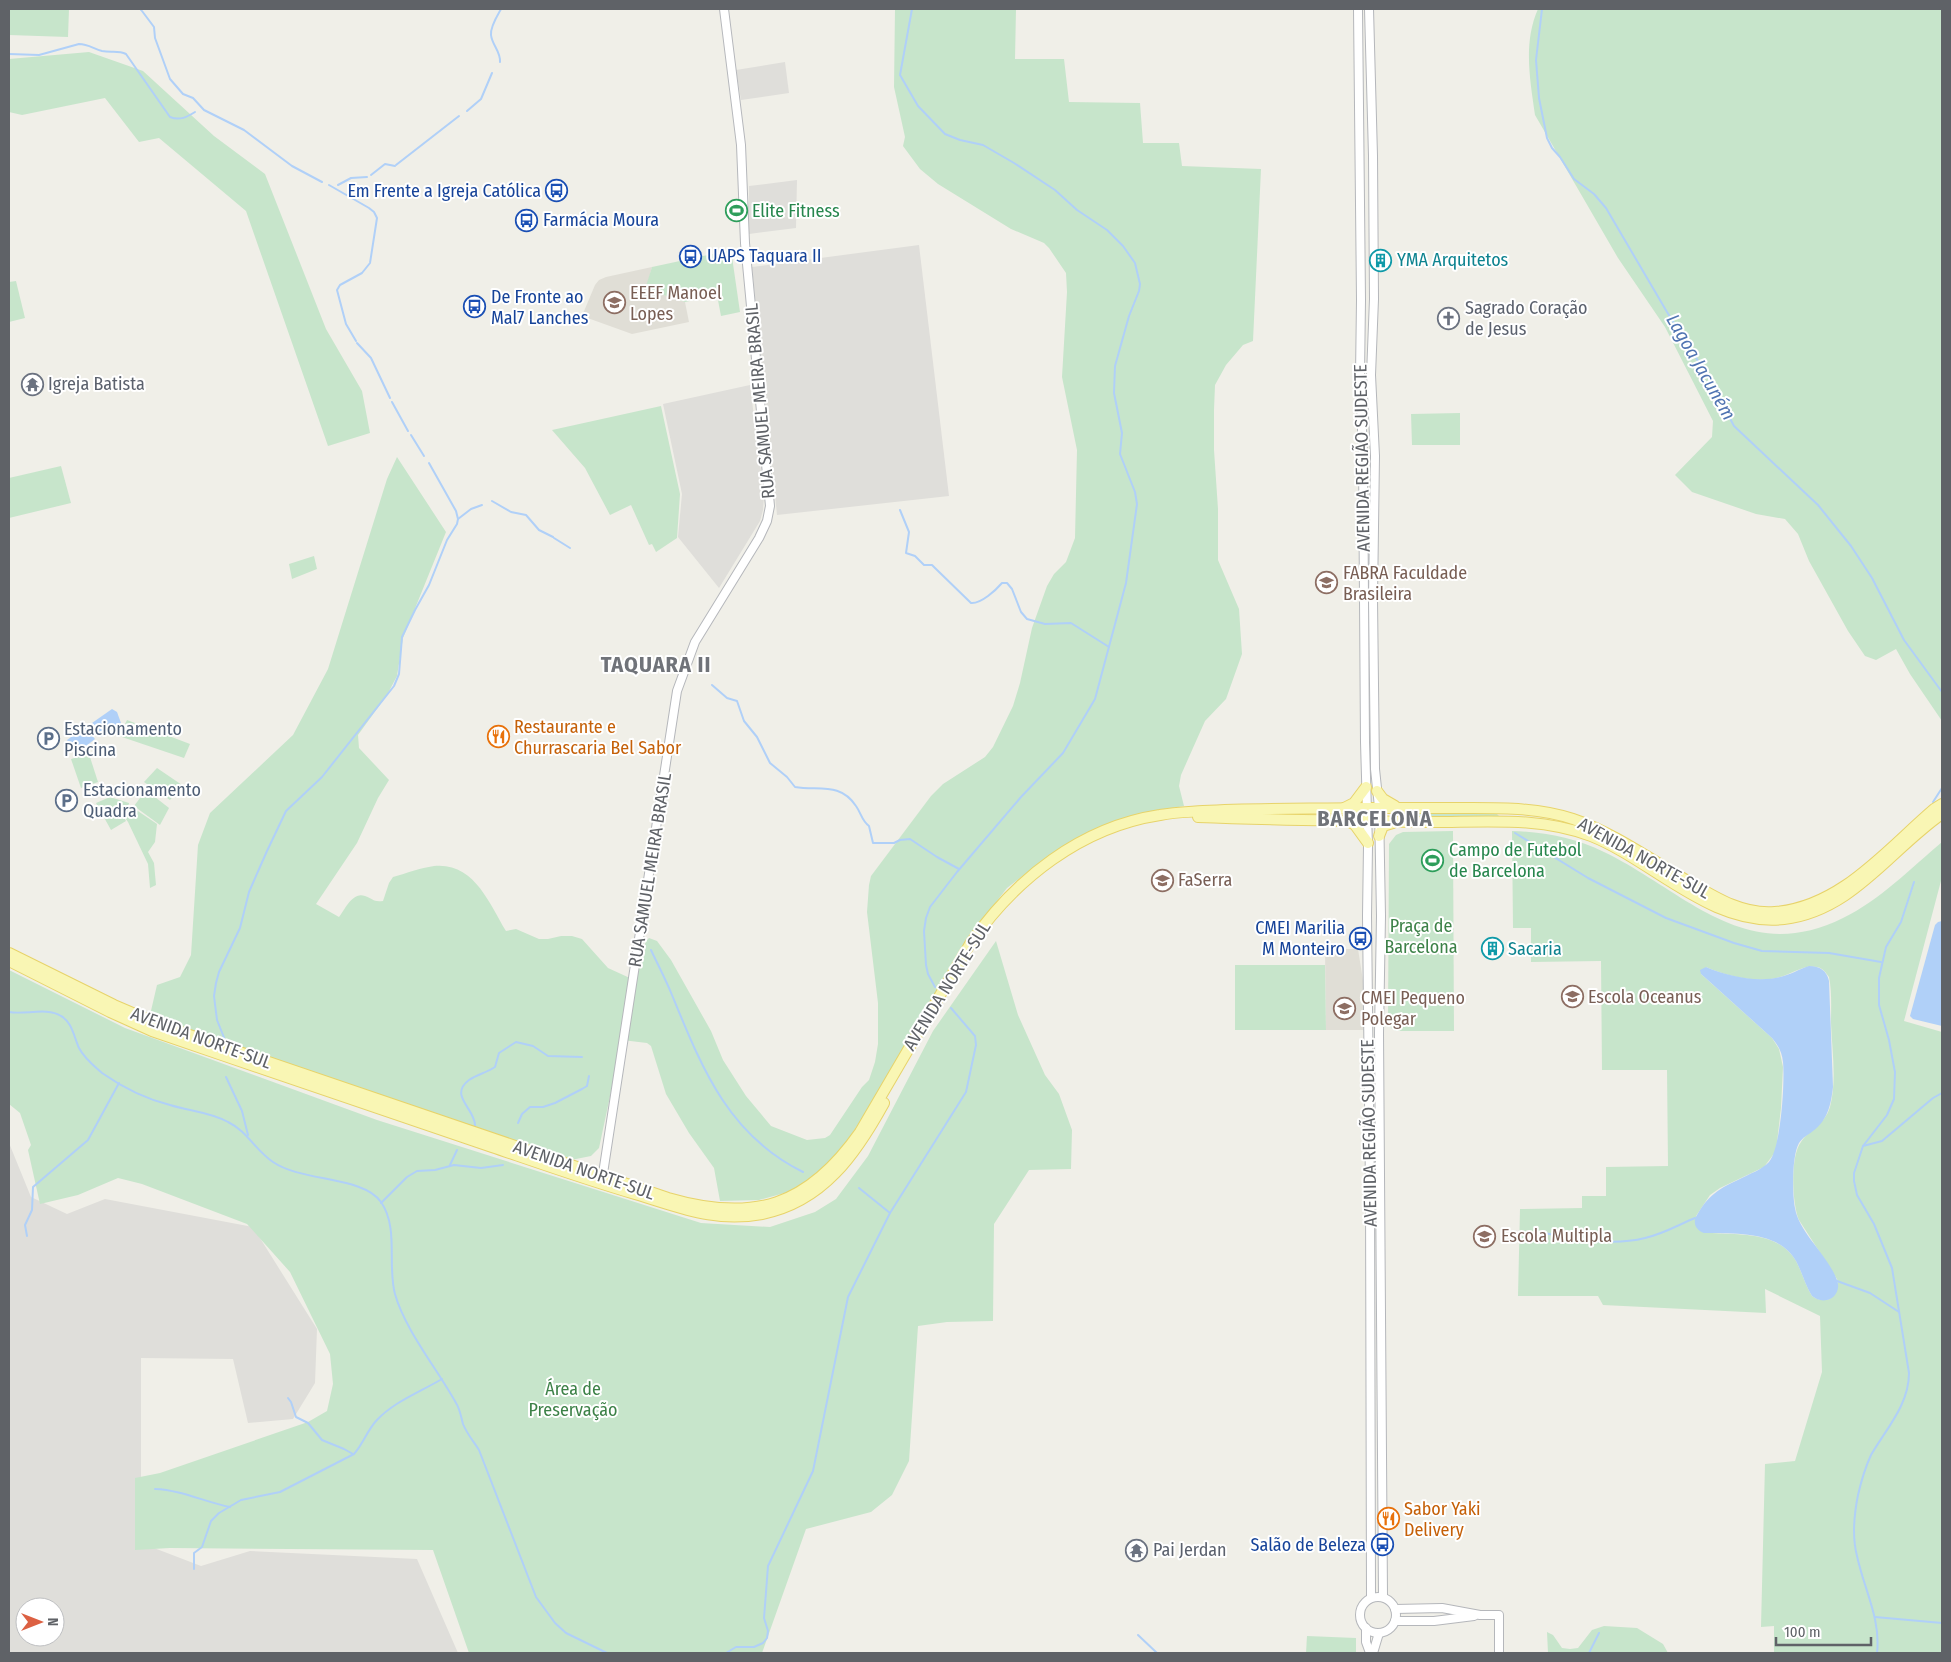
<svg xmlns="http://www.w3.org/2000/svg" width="1951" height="1662" font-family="'Fira Sans Condensed',sans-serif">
<rect width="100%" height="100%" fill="#f0efe8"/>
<!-- industrial -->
<g fill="#dfdeda" fill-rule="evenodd">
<polygon points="785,62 789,93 741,100 736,70"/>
<polygon points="797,180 796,228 749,234 749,186"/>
<polygon points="919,245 949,496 777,515 752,267"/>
<polygon points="750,385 764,496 763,510 760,521 719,588 678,537 682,494 663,404"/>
<path d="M9,1143l22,54 36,17 38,-15 148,28 64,102 -2,54 -22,36 -45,4 -15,-64 -92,-1v185l60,23 49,-15 167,8 41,94h-449zM25,1607h30v30h-30z"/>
</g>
<!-- education -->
<g fill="#e0ded6">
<polygon points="652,267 646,289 685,302 689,322 632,334 582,316 595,285 599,280 606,277"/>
<polygon points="1325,949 1358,949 1364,987 1365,1030 1326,1030"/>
</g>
<!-- green -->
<g fill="#c7e5cb" fill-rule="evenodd">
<polygon points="9,9 69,9 68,37 9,35"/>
<path d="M895,9h121l-1,50h49l5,43 71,1 3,40h36l3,23 79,3 -8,172 -10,4 -17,20 -11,20 -1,25v40l4,59v51l21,49 3,45 -16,45 -21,22 -24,54 -2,11 5,20 -48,9 -44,18 -41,21 -44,34 -47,61 -81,143 -37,57 -32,31 -22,12 -29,8 -39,1 -6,-33 -25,-35 -23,-39 -15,-48 -4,-3 -25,-3 -23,108 -8,8 -20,4 -395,-133 -26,-12 7,-30 23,-8 11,-22 7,-110 12,-32 83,-78 35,-66 59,-190 10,-22 49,75 -43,106 -6,38 -10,19 -29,40 1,13 30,32 -11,18 -21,45 -41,61 23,13c6,-8 14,-26 26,-21 9,3 7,6 18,5l6,-18 4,-6c14,-4 27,-9 41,-11 40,-4 55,37 72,65l10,-2 23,10h9l13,-3h11l10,3 26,29 24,11 14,-38 3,-3 8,3 14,19 40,71 12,29 23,36 25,30 36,14 18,-2 5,-3 32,-48 7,-7 6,-18 3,-18v-41l-11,-91 2,-27 2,-9 60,-80 12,-12 42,-27 8,-10 20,-41 7,-23 12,-55 15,-42 7,-12 12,-12 9,-24 2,-88 -15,-73 5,-85 -1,-19 -17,-25 -5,-5 -33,-14 -73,-45 -18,-15 -17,-23 2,-9 -11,-50z"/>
<path d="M1538,9h404v712l-32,-47 -14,-25 -20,11 -11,-4 -17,-25 -39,-70 -11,-27 -13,-15 -29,-5 -64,-22 -17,-17 37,-38 1,-16 -48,-94 -47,-69 -83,-143c-5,-36 -12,-72 3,-106z"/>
<polygon points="89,52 143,71 214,136 265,174 326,329 362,391 370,433 328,446 246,211 159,138 139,142 105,98 22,115 9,112 9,59"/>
<polygon points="731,250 740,312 721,316 717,295 685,302 645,289 652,267"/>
<polygon points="16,281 25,318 9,322 9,282"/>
<polygon points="661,406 680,494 677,538 656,552 652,544 649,545 631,505 610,515 585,468 552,430"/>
<polygon points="1460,413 1460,445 1412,445 1411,414"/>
<polygon points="61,466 71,503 9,518 9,478"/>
<polygon points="314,556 317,569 292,579 289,564"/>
<polygon points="127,720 190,744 184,758 119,736"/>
<polygon points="89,754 98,782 81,788 71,759"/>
<polygon points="157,768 182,785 170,800 144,782"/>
<polygon points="146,790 169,808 160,825 134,806"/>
<polygon points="110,797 129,803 129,805 157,824 155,842 148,852 154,863 156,885 150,888 148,864 128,822 119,809 126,821 111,830 96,803"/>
<polygon points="1403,814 1497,814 1499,816 1498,818 1403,818"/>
<polygon points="1453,831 1454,1031 1396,1031 1392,1029 1388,1023 1389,844 1396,835 1403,832"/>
<path d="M1512,831c32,1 63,7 92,21 81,39 141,115 239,66 37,-18 68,-50 99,-76v35l-38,144 38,11v621h-168v-27l-13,1 4,-163 30,-3 27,-89 -2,-56 -55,-27 1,24 -163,-8 -5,-9h-80l2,-87 62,-1v-12h24v-29l62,-1 -1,-96h-65l-1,-109 -70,1v-34h-18zM1706,967c21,9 51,17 74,10 12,-3 24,-13 37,-10 6,1 9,6 12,10 3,15 2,31 2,46 1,27 6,58 -1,84 -6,19 -20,21 -29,35 -11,14 -9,62 -2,78l38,59 1,4 -8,16c-7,2 -13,1 -18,-3 -7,-11 -10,-24 -16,-35 -17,-29 -54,-26 -84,-28l-16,-17 14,-21 10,-7 44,-21 12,-16 5,-43 2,-41 -4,-18 -7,-11 -71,-64z"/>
<polygon points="996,941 1018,1015 1045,1075 1059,1094 1072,1130 1071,1169 1029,1170 994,1224 993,1321 947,1322 918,1326 909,1461 892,1495 871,1512 806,1529 762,1653 469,1653 433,1550 170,1548 135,1550 135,1478 160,1473 308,1422 327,1411 333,1384 330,1354 290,1272 247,1224 142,1184 118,1178 78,1195 40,1204 28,1150 31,1145 20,1113 9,1104 9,970 125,1028 377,1120 701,1223 770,1227 815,1212 836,1199 868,1156 933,1031"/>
<polygon points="1235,965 1325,965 1326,1030 1235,1030"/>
<polygon points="1604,1626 1637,1628 1663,1644 1668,1653 1548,1653 1547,1632 1553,1635 1562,1648 1570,1649 1578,1648 1592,1630"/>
<polygon points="1307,1636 1356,1638 1356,1653 1306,1653"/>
</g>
<!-- water -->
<g fill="#b0d0f8">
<polygon points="112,709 117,712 121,723 101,737 92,723"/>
<polygon points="85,727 95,739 77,753 67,740"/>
<polygon points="1942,921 1942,1026 1913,1019 1910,1016 1935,925 1938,922"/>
<path d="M1809,966c11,0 18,5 20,15l4,106c-2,17 -5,33 -20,44 -5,4 -10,6 -14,12 -7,12 -7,50 -4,65 4,25 33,47 42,72 3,7 0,16 -7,19 -7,3 -13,1 -18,-3 -7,-11 -10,-24 -16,-35 -18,-31 -61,-27 -92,-28 -8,-3 -12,-10 -7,-18 13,-23 26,-28 49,-39 8,-4 16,-7 23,-14 12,-14 16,-81 14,-100 -1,-10 -5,-17 -11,-24l-62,-56 -9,-8 -1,-4 6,-3c21,9 51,16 74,10 10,-2 19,-8 29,-11z"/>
</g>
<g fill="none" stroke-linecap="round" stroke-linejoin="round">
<!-- stream -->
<g stroke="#b0d0f8" stroke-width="2">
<polyline points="141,9 141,10"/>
<polyline points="912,9 900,75 918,106 945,134 960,140 983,145 1014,163 1055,190 1077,210 1107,230 1123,246 1135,263 1140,284 1139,291 1129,316 1115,366 1114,393 1122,433 1120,454 1135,492 1137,504 1126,583 1095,699 1063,753 1021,797 957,872 930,907 926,918 924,931 926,965 928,974 935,987"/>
<polyline points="1542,9 1536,60 1539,98 1547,138 1552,148 1560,157 1574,179 1594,194 1606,208 1667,312 1707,375 1734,426 1818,505 1851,546 1872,578 1904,640 1942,692"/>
<polyline points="142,11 154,27 155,38 170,79 183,94 193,98 204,110 244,130 292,166 322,182"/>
<path d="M9,54l30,1 40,-11c9,0 15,5 23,7 9,2 16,-1 24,3l44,63c10,4 17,0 25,-5"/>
<path d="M500,62c1,-10 -8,-17 -9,-27 -1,-8 6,-19 10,-26"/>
<polyline points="467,111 481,99 492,73"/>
<polyline points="396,165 459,116"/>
<polyline points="371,175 385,164 395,166"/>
<polyline points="329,185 369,208 374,212 377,218 370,263 362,273 340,285 337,290 346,324 356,341"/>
<polyline points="338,185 351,178 367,177"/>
<polyline points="357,343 371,358 390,398"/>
<polyline points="392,402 408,431"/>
<polyline points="411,435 424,456"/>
<polyline points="492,501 511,512 526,515 539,530 553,537"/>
<path d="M900,510l9,22 -3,21 9,3 9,9h8l3,3 36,35c10,1 25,-13 31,-20h5l5,6 9,23 6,7 18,5 26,-1 38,24"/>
<polyline points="458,519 471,509 482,505"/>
<polyline points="554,538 570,548"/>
<path d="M712,685l15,13 10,3 7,20 13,16 13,26 17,14 8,10c24,4 45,-5 61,19 5,7 6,15 13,20l4,17h21l6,-3 10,-1 27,18 22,12"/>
<polyline points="1933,802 1942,788"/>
<polyline points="1515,833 1588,878 1666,918 1734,943 1762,951 1829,953 1881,962"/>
<path d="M651,950c7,15 15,30 21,45 30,73 56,140 131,177"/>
<path d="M9,1012c16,3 38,-5 52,4 11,6 13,21 18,32 5,10 15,18 23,25 20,14 44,26 68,32 19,6 41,7 58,17 19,9 28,29 45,40 29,20 90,14 108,40 18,26 6,63 14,92 10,36 43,76 61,109 4,6 5,14 7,21 4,10 11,18 16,26l57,147 19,26 11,10 41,20"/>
<polyline points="225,1040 217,1020 214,996 216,983 219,972 240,928 249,892 267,851 286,811 322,777 394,686 399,674 402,637 415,610 429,585 447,540 457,524 458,519 456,511 429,463"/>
<polyline points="226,1077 242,1111 248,1135"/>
<polyline points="518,1123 522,1114 530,1107 543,1107 555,1103 582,1089 587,1086 589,1076"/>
<path d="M475,1126c1,-17 -27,-30 -6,-46 9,-6 17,-7 26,-13l4,-14 17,-11 17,4 15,10 34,1"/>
<polyline points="1863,1146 1882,1141 1933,1098 1942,1093"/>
<polyline points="450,1165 457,1150"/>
<polyline points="859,1188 890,1213"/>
<polyline points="381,1203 407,1177 417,1171 435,1170 454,1165 481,1168 503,1165"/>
<path d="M1538,1232c35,6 71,15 107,6 18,-4 33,-13 50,-20"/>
<polyline points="27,1236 25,1225 32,1210 33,1187 88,1140 119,1083"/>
<polyline points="1837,1281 1870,1293 1899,1312"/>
<polyline points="288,1398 291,1402 296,1417 308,1423 322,1440 344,1449 353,1454"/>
<path d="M155,1489c26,1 50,13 75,18"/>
<path d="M194,1569v-16l8,-6 9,-26 8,-8 22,-13 39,-8 74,-38c9,-10 13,-23 22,-33 17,-19 44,-29 66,-42"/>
<polyline points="1875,1617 1942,1623"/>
<polyline points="1138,1635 1157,1653"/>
<polyline points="726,1653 736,1647 754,1647 763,1643 767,1638 768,1631 764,1618 768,1566 813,1471 848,1297 890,1213 966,1092 976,1045 975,1036 951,1008"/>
<polyline points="1589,1653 1599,1633"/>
<path d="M1877,1653c4,-34 -13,-64 -20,-97 -5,-19 -3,-41 1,-61 3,-13 7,-27 13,-40 15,-26 38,-50 38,-82l-17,-105 -18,-44 -17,-29 -3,-14v-8l9,-27 24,-31 7,-16 1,-27 -6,-32 -10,-35v-27l7,-31 15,-25 13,-40"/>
</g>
<defs>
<g id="minor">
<polyline points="1358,9 1361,300 1360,375 1363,456 1365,742 1368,846 1367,916 1370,1190 1371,1597"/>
<polyline points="1369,9 1373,156 1374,299 1371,375 1375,456 1373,599 1375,769 1379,807 1381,916 1379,1033 1383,1597"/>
<polyline points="602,1180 677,691 695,642 759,538 767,521 770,506 745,243 741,145 724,9"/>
<circle cx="1378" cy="1615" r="18"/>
<polyline points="1395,1609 1442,1608 1480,1615 1499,1615 1499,1653"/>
<polyline points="1395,1621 1434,1621 1474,1616"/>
<polyline points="1366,1628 1366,1642 1370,1653"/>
<polyline points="1373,1653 1379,1633"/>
</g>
<g id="major">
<polyline points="1377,791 1383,799 1395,806"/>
<polyline points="1344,808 1354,803 1366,787"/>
<path d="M1198,817c74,3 148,4 221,5 58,1 117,-7 172,14 63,25 120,91 193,83 68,-8 106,-69 158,-105"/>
<polyline points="1348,821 1355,825 1368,843"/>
<polyline points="1379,836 1383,826 1393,823"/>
<path d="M9,953l105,52 49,21 505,172c86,25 140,8 192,-66l110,-188c45,-65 111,-117 190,-129 15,-3 29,-3 43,-4 54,-3 108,-2 161,-3 36,0 72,0 108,0 33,0 68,0 101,11 39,13 77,40 113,61 27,16 56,35 89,32 66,-5 112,-63 159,-103l8,-5"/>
<path d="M9,961l101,51 42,19c113,39 226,77 340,116 47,16 95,33 143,47 45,13 79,29 127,20 61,-12 94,-60 122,-111"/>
</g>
</defs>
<!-- minor casing -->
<use href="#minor" stroke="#b5b7bb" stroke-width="10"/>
<!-- major casing -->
<use href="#major" stroke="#e7d36a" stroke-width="12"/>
<!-- minor -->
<use href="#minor" stroke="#fff" stroke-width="8"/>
<!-- major -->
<use href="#major" stroke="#f9f6b4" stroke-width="10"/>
</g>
<!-- icons -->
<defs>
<symbol id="bus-ring" viewBox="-11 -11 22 22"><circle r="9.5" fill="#fff" stroke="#1a4fb4" stroke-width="1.5"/><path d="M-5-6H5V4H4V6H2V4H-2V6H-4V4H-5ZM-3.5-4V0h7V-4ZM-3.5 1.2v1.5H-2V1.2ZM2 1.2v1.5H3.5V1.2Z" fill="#1a4fb4"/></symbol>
<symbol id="stadium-ring" viewBox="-11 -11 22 22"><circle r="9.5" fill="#fff" stroke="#2e9e5b" stroke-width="1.5"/><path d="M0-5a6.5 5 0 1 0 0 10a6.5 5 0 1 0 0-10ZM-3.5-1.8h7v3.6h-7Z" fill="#2e9e5b"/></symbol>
<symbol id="building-ring" viewBox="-11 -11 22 22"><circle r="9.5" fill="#fff" stroke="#0f9aa8" stroke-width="1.5"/><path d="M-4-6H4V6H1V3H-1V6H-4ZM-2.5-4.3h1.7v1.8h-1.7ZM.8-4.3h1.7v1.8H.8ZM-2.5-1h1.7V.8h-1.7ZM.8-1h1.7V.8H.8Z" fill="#0f9aa8"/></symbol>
<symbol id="school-ring" viewBox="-11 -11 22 22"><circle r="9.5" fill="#fff" stroke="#8d6e63" stroke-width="1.5"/><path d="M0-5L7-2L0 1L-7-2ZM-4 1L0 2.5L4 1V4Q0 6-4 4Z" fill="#8d6e63"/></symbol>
<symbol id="church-ring" viewBox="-11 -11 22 22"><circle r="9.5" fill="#fff" stroke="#6b7280" stroke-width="1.5"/><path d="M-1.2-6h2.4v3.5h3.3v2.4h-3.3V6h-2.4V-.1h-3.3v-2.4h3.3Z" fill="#6b7280"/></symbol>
<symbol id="temple-ring" viewBox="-11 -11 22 22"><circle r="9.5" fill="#fff" stroke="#6b7280" stroke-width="1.5"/><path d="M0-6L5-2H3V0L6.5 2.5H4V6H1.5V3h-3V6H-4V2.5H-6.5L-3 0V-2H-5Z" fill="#6b7280"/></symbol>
<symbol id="university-ring" viewBox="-11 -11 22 22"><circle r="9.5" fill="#fff" stroke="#8d6e63" stroke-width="1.5"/><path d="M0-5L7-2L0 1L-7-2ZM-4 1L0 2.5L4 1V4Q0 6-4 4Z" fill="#8d6e63"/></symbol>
<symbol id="restaurant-ring" viewBox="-11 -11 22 22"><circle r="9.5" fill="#fff" stroke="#e8710a" stroke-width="1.5"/><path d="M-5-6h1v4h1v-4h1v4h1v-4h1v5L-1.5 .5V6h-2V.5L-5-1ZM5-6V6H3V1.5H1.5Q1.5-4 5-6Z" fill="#e8710a"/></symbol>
<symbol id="parking-ring" viewBox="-11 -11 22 22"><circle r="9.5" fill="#fff" stroke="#5c6f8a" stroke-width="1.5"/><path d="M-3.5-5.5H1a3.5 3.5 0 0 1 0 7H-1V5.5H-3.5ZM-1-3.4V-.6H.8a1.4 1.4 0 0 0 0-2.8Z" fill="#5c6f8a"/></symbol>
</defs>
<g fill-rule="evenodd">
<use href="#bus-ring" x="544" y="178" width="25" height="25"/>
<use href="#stadium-ring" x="724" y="198" width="25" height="25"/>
<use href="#bus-ring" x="514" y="208" width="25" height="25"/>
<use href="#bus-ring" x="678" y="244" width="25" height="25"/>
<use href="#building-ring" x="1368" y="248" width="25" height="25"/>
<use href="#school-ring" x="602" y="290" width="25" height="25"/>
<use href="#bus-ring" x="462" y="294" width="25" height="25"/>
<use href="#church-ring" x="1436" y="306" width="25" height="25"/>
<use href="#temple-ring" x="20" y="372" width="25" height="25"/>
<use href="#university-ring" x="1314" y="570" width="25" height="25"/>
<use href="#restaurant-ring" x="486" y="724" width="25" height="25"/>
<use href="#parking-ring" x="36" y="726" width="25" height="25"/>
<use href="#parking-ring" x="54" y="788" width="25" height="25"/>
<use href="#stadium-ring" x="1420" y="848" width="25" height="25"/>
<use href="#university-ring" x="1150" y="868" width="25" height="25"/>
<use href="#bus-ring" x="1348" y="926" width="25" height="25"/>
<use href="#building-ring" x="1480" y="936" width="25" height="25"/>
<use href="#school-ring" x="1560" y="984" width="25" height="25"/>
<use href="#school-ring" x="1332" y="996" width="25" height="25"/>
<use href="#school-ring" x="1472" y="1224" width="25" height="25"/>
<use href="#restaurant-ring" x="1376" y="1506" width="25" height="25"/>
<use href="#bus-ring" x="1370" y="1532" width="25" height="25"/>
<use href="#temple-ring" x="1124" y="1538" width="25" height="25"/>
</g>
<g text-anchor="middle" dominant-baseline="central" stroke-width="4" stroke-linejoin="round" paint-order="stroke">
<!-- transit labels -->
<g font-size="18" fill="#164399" stroke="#fff" text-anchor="end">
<text x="541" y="191">Em Frente a Igreja Católica</text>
<text x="543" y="220" text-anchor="start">Farmácia Moura</text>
<text x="707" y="256" text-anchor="start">UAPS Taquara II</text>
<text x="491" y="297" text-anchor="start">De Fronte ao<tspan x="491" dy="21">Mal7 Lanches</tspan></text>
<text x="1345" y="928">CMEI Marilia<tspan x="1345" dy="21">M Monteiro</tspan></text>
<text x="1366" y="1545">Salão de Beleza</text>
</g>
<!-- leisure labels -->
<g font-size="18" fill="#27864d" stroke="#fff" text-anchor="start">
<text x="752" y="211">Elite Fitness</text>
<text x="1449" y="850">Campo de Futebol<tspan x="1449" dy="21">de Barcelona</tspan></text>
</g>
<!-- culture labels -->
<g font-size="18" fill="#0d838f" stroke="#fff" text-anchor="start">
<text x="1397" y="260">YMA Arquitetos</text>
<text x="1508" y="949">Sacaria</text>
</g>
<!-- education labels -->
<g font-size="18" fill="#785e54" stroke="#fff" text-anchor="start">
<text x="630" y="293">EEEF Manoel<tspan x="630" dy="21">Lopes</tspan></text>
<text x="1343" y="573">FABRA Faculdade<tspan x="1343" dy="21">Brasileira</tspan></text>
<text x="1178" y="880">FaSerra</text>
<text x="1588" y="997">Escola Oceanus</text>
<text x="1361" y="998">CMEI Pequeno<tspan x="1361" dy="21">Polegar</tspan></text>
<text x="1501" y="1236">Escola Multipla</text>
</g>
<!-- worship labels -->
<g font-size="18" fill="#5b616d" stroke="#fff" text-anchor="start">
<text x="1465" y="308">Sagrado Coração<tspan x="1465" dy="21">de Jesus</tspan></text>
<text x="48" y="384">Igreja Batista</text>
<text x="1153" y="1550">Pai Jerdan</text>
</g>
<!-- street labels -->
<g font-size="18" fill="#5f6267" stroke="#fff">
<text transform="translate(760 401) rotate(-95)">RUA SAMUEL MEIRA BRASIL</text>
<text transform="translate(1362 458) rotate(-91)">AVENIDA REGIÃO SUDESTE</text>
<text transform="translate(1644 858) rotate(29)">AVENIDA NORTE-SUL</text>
<text transform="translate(650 870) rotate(-81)">RUA SAMUEL MEIRA BRASIL</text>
<text transform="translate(947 986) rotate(-58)">AVENIDA NORTE-SUL</text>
<text transform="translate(201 1038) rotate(20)">AVENIDA NORTE-SUL</text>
<text transform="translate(1369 1133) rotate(-91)">AVENIDA REGIÃO SUDESTE</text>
<text transform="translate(584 1170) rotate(19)">AVENIDA NORTE-SUL</text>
</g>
<!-- food labels -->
<g font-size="18" fill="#c56008" stroke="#fff" text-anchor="start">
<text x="514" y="727">Restaurante e<tspan x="514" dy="21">Churrascaria Bel Sabor</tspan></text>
<text x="1404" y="1509">Sabor Yaki<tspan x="1404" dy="21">Delivery</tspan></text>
</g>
<!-- service labels -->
<g font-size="18" fill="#4e5e75" stroke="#fff" text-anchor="start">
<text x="64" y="729">Estacionamento<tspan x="64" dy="21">Piscina</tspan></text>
<text x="83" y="790">Estacionamento<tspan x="83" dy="21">Quadra</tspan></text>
</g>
<!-- park labels -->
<g font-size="18" fill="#3c8147" stroke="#fff">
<text x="1421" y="926">Praça de<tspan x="1421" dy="21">Barcelona</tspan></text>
<text x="573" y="1389">Área de<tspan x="573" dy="21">Preservação</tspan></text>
</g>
<!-- water labels -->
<g font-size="19" font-style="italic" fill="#5074b2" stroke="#fff">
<text transform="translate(1701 367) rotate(60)">Lagoa Jacuném</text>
</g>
<!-- district labels -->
<g font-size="22" font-weight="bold" letter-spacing="1" fill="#707379" stroke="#fff">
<text x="656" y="664">TAQUARA II</text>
<text x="1375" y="818">BARCELONA</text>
</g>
</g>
<!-- border -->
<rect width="1951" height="1662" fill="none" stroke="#5f6267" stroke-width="20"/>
<!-- north arrow -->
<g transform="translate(40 1622) rotate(90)"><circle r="24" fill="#ffffff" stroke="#bfc0c2"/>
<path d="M0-4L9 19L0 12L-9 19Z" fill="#dc6042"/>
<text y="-8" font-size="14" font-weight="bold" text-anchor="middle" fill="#5f6267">N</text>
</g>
<!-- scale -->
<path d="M1776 1637v8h95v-8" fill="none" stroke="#5f6267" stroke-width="2.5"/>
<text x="1784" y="1637" font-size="15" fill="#5f6267" stroke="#ffffff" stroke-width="4" paint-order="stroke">100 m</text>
</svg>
